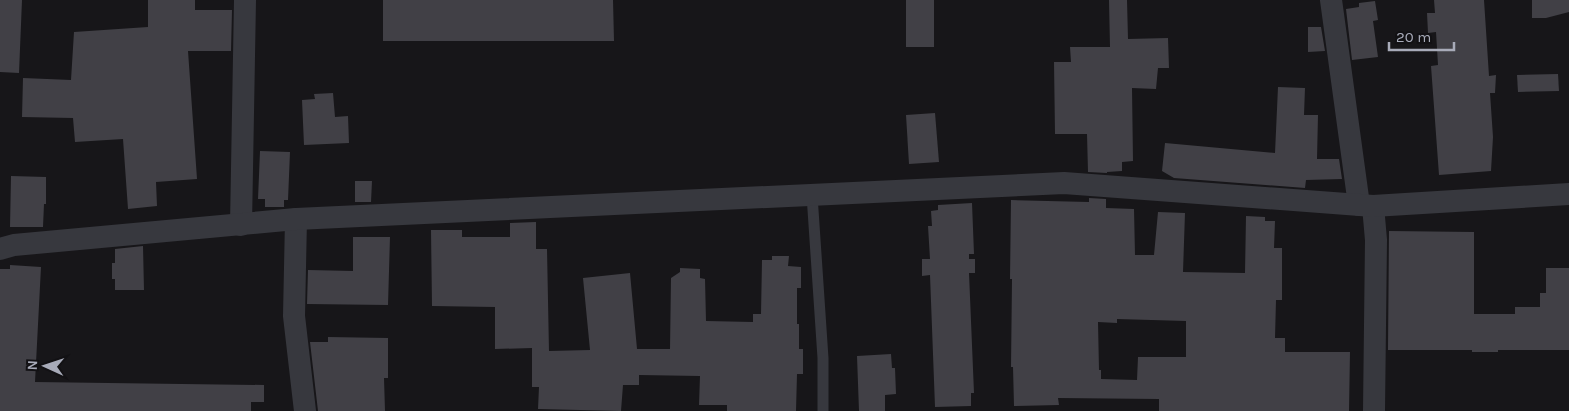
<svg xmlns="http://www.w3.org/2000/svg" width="1569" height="411" font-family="Karla,sans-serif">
<rect width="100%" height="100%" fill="#171619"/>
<!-- building -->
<g fill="#414046" fill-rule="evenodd">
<polygon points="0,0 22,0 19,73 0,72"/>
<polygon points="148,0 195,0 195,10 232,10 231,51 188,51 197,179 156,182 157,206 128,209 123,139 75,142 73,118 22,117 23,78 71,80 74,32 148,27"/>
<polygon points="383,0 613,0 614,41 383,41"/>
<rect x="906" y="0" width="28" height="47"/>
<polygon points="1109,0 1127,0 1128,39 1168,38 1169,68 1158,68 1156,89 1132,88 1133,161 1122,162 1122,171 1107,172 1107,173 1088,172 1087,134 1055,134 1054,62 1071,62 1070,47 1110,47"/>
<polygon points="1434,0 1484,0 1489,76 1496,75 1495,93 1490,93 1493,137 1491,171 1439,175 1431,66 1438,65 1436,32 1428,33 1427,13 1435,13"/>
<polygon points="1532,0 1569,0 1569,12 1546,18 1532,18"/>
<polygon points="1375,1 1378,20 1373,21 1378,57 1352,60 1346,9 1359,7 1359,3"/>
<polygon points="1308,27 1321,27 1325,51 1308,52"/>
<polygon points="1558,74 1559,91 1518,92 1517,75"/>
<polygon points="1278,87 1305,88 1304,115 1318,115 1317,159 1339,159 1342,179 1306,180 1305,188 1174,178 1162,171 1165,143 1275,153"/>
<polygon points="333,93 335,117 348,116 349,143 304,145 302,100 315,99 314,94"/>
<polygon points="935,113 939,162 909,164 906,115"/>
<polygon points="260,151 290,152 288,200 284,200 284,207 265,207 265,199 258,199"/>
<polygon points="11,176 46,177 46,204 44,204 43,227 10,227"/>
<polygon points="355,181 372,181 371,202 355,202"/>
<path d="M1089,198l17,1v9l28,1 1,46h19l4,-43 27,1 -2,59 62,1 1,-57 19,1v4h10l-1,27h8v52h-6l-1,38h10v14h65l-1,59h-190v-12l-101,-1 1,7 -45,1 -1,-39h-2l1,-88h-2l1,-79 78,2zM1117,319l69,2v36h-48l-1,23 -36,-1v-9h-2l-1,-48 19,1z"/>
<polygon points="972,203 974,254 969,254 969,259 975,259 975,273 969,273 974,393 971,393 971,406 935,407 930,275 922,276 922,259 930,259 928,226 932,226 931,211 938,210 938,205"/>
<polygon points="536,222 536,249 547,249 549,351 590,350 583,278 630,273 637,349 670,349 671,278 680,272 680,268 700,269 700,278 705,279 706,321 753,322 753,314 761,314 762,260 772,260 772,256 789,256 788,266 801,267 801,288 797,288 797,324 799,324 799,349 803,349 803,374 797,374 796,411 727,411 727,405 699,405 700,376 639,375 639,385 623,385 621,411 538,409 539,387 532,387 532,348 495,349 495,307 432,306 431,230 462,230 462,237 510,237 510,223"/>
<polygon points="1389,231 1474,232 1474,314 1515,314 1515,307 1540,307 1540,293 1546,293 1546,268 1569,268 1569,350 1498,350 1498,352 1472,352 1472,350 1388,350"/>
<polygon points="353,237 390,237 388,305 307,304 308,270 353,271"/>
<polygon points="143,246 144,290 115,290 115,279 112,279 112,263 115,263 115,249"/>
<polygon points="10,265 41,267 35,382 264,385 264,402 251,402 251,411 0,411 0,269 10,269"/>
<polygon points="328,337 388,338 388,378 384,378 385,411 318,411 310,342 328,342"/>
<polygon points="891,354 892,368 895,368 896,394 885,395 885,411 859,411 857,356"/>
</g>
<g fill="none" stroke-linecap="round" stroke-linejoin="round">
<!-- lane -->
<polyline stroke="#37383e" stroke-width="11" points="812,195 823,358 823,411"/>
<!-- street -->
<g stroke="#37383e" stroke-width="22">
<polyline points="1331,0 1359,205"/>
<polyline points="1373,206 1376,240 1374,411"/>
<polyline points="296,219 294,316 305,411"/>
<polyline points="241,225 245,0"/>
<polyline points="0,249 14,245 296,219 1064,183 1373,206 1569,194"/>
</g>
</g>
<!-- north arrow -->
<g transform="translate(45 366) rotate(273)" stroke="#121114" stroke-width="4" paint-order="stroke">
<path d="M0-4L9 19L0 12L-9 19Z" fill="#a8abb9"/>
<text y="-8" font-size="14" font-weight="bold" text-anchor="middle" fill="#a8abb9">N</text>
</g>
<!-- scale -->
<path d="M1389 42v8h65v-8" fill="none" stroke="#a8abb9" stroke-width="2.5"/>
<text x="1396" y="42" font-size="15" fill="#a8abb9" stroke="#121114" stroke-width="4" paint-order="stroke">20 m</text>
</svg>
